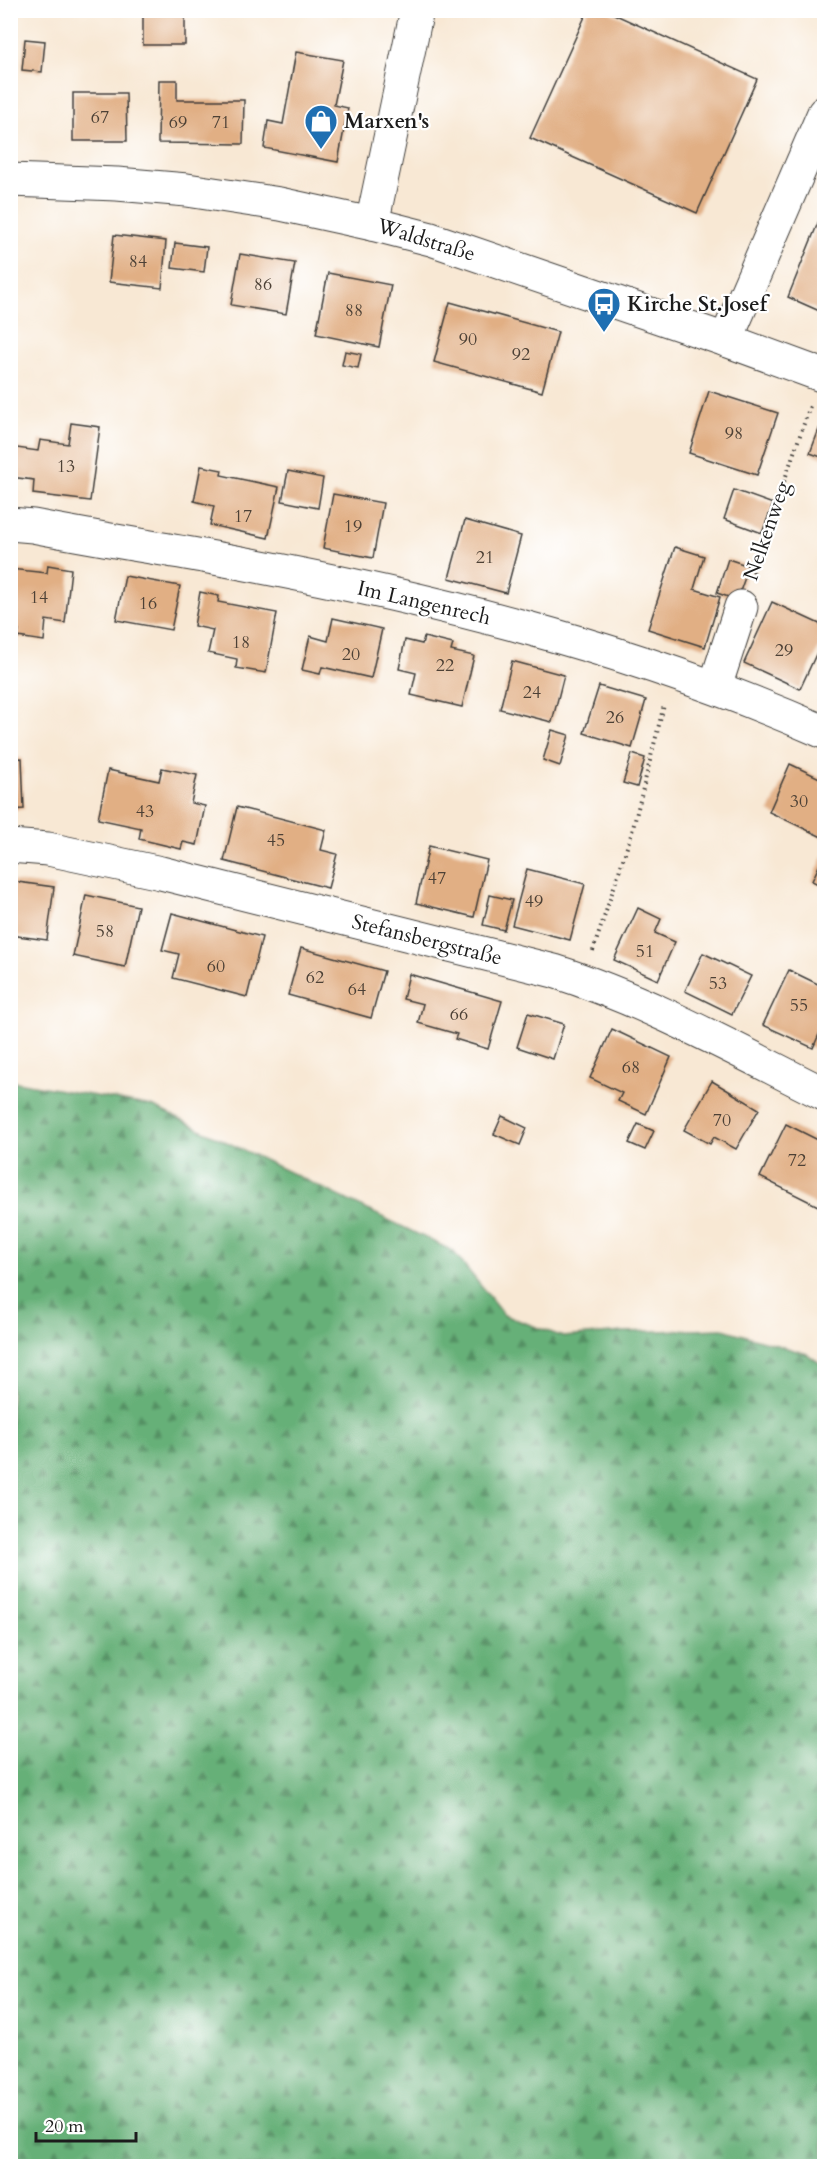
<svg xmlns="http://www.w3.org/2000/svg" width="835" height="2177" font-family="Cardo,serif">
<defs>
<pattern id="forest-firs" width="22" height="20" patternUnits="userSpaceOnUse" patternTransform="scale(1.5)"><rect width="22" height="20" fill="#66b078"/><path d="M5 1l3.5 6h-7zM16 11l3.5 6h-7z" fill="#538e62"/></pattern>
</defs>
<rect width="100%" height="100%" fill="#fff"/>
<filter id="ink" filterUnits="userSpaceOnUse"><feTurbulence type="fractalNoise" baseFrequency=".0167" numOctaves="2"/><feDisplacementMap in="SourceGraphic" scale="12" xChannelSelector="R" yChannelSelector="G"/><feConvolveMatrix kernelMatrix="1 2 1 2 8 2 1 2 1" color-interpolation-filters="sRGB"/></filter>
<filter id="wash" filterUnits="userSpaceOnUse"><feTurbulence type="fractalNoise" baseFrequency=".008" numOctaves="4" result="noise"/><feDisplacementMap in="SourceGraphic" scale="24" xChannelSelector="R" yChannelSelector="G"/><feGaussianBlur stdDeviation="1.35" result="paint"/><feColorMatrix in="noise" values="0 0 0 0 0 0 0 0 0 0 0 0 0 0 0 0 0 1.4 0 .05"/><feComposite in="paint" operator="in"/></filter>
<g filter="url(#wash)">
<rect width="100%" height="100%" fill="#f8e8d4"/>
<!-- forest -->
<polygon fill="url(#forest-firs)" stroke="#41664a" stroke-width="1.5" points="11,1081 152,1106 453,1251 504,1315 563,1337 624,1332 723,1329 807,1354 824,1366 824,2166 11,2166"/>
<g id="blocks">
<!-- building -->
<g fill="#e1af84">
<rect x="143" y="10" width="42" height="35"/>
<polygon points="588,10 605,10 757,79 697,213 530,138"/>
<polygon points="25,39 45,41 42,72 22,70"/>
<polygon points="296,52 343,60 334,105 348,108 338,162 264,148 268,121 283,124"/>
<polygon points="159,80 177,80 177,100 244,100 243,144 158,143"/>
<polygon points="73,93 126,93 127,141 73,141"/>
<polygon points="10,101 16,101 13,144 10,143"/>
<polygon points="824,208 824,313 788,297"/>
<polygon points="114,235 166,241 162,288 109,282"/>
<polygon points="175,243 207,247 204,272 172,268"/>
<polygon points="240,254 295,263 286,314 231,305"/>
<polygon points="328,273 391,285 379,347 316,334"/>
<polygon points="450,302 558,332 542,392 434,362"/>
<polygon points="345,351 361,354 358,368 342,365"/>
<polygon points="709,391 778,413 757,475 689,453"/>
<polygon points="823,419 824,419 824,458 810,453"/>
<polygon points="71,423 100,427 90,501 33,494 34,480 10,477 10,447 38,451 40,440 68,444"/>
<polygon points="201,466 222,470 221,475 279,487 268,538 210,525 214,506 194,501"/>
<polygon points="288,471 323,478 318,508 282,501"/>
<polygon points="734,490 773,504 762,533 724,519"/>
<polygon points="333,494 383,503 373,558 323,548"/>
<polygon points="465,520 521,536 506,593 449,578"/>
<polygon points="675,547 704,556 694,589 720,597 705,647 648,629"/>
<polygon points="728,559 749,566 737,600 717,593"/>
<polygon points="48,565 71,569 65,623 46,620 44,641 18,637 19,630 10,629 10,569 47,573"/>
<polygon points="125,576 180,586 171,630 116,620"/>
<polygon points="200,592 219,596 218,602 277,613 266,673 236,668 237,659 208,653 213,630 194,626"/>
<polygon points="772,602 824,626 824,637 800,689 744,663"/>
<polygon points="333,618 382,629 371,678 322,667 320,674 302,670 310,636 328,641"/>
<polygon points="424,637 453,644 451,651 474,656 462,707 411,695 416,673 399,669 405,640 422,644"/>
<polygon points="512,661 564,675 552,722 500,709"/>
<polygon points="599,686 646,700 632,748 584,733"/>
<polygon points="552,730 569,735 560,766 543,760"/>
<polygon points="632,754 645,758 637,787 623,783"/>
<polygon points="22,758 24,809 10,810 10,759"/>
<polygon points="790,764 824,780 821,787 824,789 824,838 769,812"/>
<polygon points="162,768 197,775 191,803 205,806 197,845 183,842 181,849 139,839 141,828 98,819 108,770 159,781"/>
<polygon points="237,807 326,830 321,850 337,854 328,888 224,861"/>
<polygon points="429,846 487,860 474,917 416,903"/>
<polygon points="824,855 824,887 812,881"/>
<polygon points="527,869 585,884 570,940 512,925"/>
<polygon points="10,881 54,887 47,940 10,935"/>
<polygon points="86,895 138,906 125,967 73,956"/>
<polygon points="490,895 512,900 504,930 483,925"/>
<polygon points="638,908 661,919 655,933 675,942 658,980 614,960"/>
<polygon points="172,913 262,937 247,997 173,978 179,954 162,950"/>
<polygon points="301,948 384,971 371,1018 288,995"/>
<polygon points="703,953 751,976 732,1014 685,991"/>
<polygon points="789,970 824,987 824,1023 813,1048 763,1025"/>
<polygon points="409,974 502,1001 488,1049 455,1039 457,1034 418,1023 423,1004 403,999"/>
<polygon points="528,1013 564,1024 553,1059 517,1047"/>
<polygon points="612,1029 671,1057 646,1114 618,1101 622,1093 590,1078"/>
<polygon points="712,1081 759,1109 736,1149 714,1137 710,1144 684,1130"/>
<polygon points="502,1116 527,1128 520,1145 494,1134"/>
<polygon points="638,1124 654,1131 645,1150 629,1143"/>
<polygon points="786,1124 824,1143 824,1209 760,1177"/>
</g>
</g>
</g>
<g filter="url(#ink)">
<use href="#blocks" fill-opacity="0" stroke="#3d3b38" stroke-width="1.5"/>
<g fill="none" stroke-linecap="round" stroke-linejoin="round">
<defs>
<g id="minor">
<polyline points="10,180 117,184 187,190 280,204 372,224 431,239 726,340 824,376"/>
<polyline points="372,224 417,10"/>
<polyline points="726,340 824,113"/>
<path d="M10,524l23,2c56,11 113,20 170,30 212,38 424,89 621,176"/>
<polyline points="715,687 741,607"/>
<path d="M10,846l38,3 113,24 393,98c94,30 182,79 270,123"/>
</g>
</defs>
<!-- minor casing -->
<use href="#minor" stroke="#3d3b38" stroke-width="35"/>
<!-- path -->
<g stroke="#3d3b38" stroke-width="4" stroke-dasharray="1.5 4.5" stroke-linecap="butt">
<polyline points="751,578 810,406"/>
<polyline points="593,951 632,832 664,705"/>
</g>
<!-- minor -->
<use href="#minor" stroke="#fff" stroke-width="33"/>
</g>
</g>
<!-- icons -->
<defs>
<symbol id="shop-pin" viewBox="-11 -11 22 30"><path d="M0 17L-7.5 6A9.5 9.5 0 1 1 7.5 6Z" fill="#1f6fb2" stroke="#fff"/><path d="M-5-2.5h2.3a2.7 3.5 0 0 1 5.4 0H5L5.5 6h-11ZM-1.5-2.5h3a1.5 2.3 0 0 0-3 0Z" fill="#fff"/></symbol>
<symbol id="bus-pin" viewBox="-11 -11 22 30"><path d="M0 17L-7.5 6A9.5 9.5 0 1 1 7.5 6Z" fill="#1f6fb2" stroke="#fff"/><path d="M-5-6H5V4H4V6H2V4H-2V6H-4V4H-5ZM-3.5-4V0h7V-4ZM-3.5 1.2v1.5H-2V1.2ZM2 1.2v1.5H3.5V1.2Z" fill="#fff"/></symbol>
</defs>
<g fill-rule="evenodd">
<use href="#shop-pin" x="302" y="102" width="38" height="52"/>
<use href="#bus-pin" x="585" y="285" width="38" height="52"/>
</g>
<g text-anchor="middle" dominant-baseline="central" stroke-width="4.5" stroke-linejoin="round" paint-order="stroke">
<!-- number labels -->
<g font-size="18" fill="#4d4136">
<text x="100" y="117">67</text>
<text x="178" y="122">69</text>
<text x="221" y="122">71</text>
<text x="138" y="261">84</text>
<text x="263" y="284">86</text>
<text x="354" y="310">88</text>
<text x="468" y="339">90</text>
<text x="521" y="354">92</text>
<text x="734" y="433">98</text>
<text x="66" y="466">13</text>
<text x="243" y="516">17</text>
<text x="353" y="526">19</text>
<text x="485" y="557">21</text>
<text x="39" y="597">14</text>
<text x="148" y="603">16</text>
<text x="241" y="642">18</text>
<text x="784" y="650">29</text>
<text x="351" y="654">20</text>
<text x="445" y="665">22</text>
<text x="532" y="692">24</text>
<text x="615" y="717">26</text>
<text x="799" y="801">30</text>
<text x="145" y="811">43</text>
<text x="276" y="840">45</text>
<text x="437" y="878">47</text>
<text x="534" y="901">49</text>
<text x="105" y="931">58</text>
<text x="645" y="951">51</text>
<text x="216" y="966">60</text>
<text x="315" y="977">62</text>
<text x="718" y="983">53</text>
<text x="357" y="989">64</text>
<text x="799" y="1005">55</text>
<text x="459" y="1014">66</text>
<text x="631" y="1067">68</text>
<text x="722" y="1120">70</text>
<text x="797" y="1160">72</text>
</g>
<!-- poi labels -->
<g font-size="21" font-weight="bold" fill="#1c1c1c" stroke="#fff" text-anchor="start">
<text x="344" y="121">Marxen's</text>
<text x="627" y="304">Kirche St.Josef</text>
</g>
<!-- street labels -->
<g font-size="21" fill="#1c1c1c" stroke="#fff">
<text transform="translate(426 240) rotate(17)">Waldstraße</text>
<text transform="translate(767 531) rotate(-71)">Nelkenweg</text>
<text transform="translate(424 603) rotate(13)">Im Langenrech</text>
<text transform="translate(427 940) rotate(14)">Stefansbergstraße</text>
</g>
</g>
<!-- margin -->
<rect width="835" height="2177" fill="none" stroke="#fff" stroke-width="36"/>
<!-- scale -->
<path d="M36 2132v9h100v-9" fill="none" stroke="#1c1c1c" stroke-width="3"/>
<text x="45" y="2132" font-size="18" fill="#1c1c1c" stroke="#ffffff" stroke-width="4.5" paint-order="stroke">20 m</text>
</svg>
